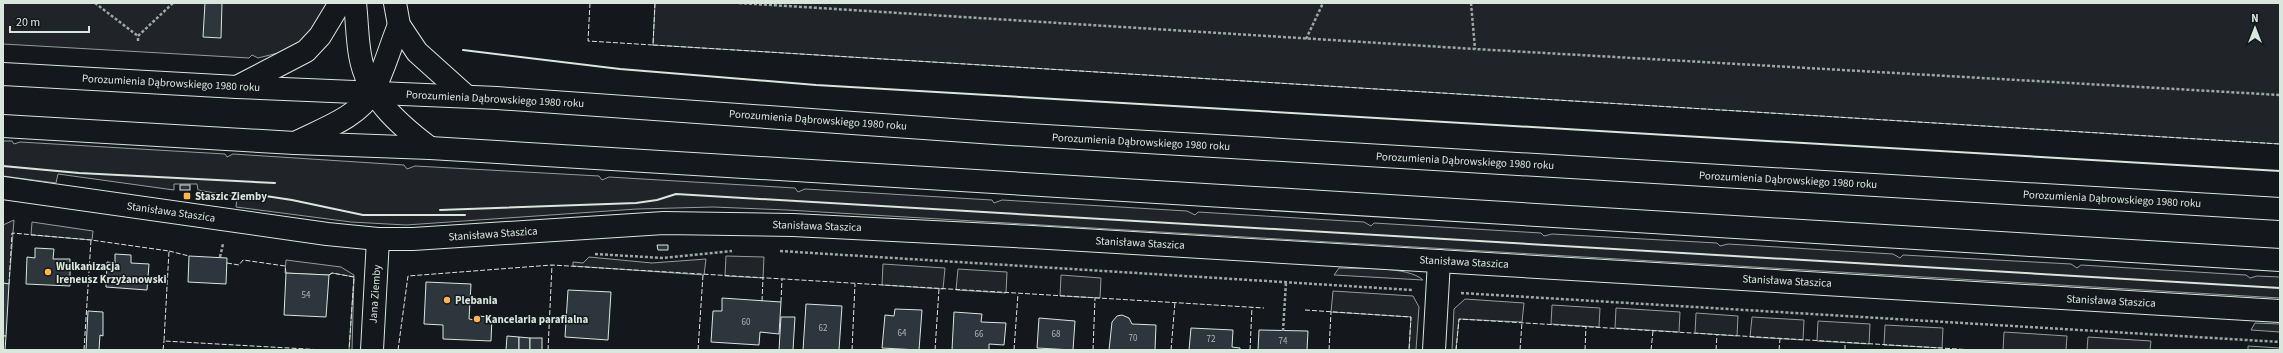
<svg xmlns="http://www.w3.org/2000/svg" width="2283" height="353" font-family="'Source Sans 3',sans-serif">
<rect width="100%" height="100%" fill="#14181c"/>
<!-- green -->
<g fill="#202428" stroke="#939e99">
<polygon points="3,3 330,3 302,41 282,52 258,58 252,55 249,58 3,44"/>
<polygon points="655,3 2280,3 2280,144 653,45"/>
<polygon points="3,141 12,141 14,144 20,142 225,154 227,157 233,154 404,165 407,169 415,166 599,176 602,180 609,177 795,188 798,192 805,189 992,200 994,203 1002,200 1187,211 1195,215 1198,212 1364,222 1371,226 1374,223 1541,233 1544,236 1552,234 1717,243 1720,246 1728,244 1893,254 1900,258 1903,255 2071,264 2077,268 2081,265 2246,275 2250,278 2257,276 2280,277 2280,298 787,210 713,207 637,209 406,225 351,222 236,207 237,197 198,190 197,184 174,184 174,190 58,174 56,183 3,176"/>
<polygon points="14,220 9,284 3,283 3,225"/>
<polygon points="32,222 93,231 92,240 31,235"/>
<polygon points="726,256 764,257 763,278 725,276"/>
<polygon points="589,257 652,263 706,259 704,275 573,266 573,262 583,263"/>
<polygon points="286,260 341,267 354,275 352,350 349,350 354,277 332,273 329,275 285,273"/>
<polygon points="883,264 945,268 943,289 882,285"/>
<path d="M1339,268c21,1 69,-2 84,12l-89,-5z"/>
<polygon points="958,269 1007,272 1006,293 956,290"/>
<polygon points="1061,275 1101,278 1100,298 1060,296"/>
<polygon points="1333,291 1413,296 1419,307 1416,350 1409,350 1411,317 1331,312"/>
<polygon points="1465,299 1524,303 1522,322 1459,319 1456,350 1452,350 1454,309"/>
<polygon points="1552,305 1600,308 1599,327 1551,324"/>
<polygon points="1616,308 1680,312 1679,332 1615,328"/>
<polygon points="1696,313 1738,316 1737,336 1695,333"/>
<polygon points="1752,317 1804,320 1803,340 1750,337"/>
<polygon points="1818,321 1870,324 1869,344 1817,341"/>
<polygon points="2255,323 2280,324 2280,332 2251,330"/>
<polygon points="1885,325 1943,328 1942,348 1884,345"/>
<polygon points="2004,332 2067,336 2066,350 2003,350"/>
<polygon points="2088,337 2151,341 2150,350 2087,350"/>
<polygon points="2248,346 2280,348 2280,350 2248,350"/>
</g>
<!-- building -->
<g fill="#2c363c" stroke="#d8e6dc">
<polygon points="205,3 222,3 221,38 203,37"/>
<rect x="180" y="185" width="10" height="5"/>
<polygon points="657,245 668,245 668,250 658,250"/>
<polygon points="35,248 54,249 53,259 70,259 70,286 26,284 27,257 35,258"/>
<polygon points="115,254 131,255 131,263 149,264 147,290 106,287 107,262 115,263"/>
<polygon points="189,256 227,258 226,284 188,282"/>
<polygon points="286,273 329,275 326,317 284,315"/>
<polygon points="426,282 471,284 469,319 475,320 476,316 492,317 491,341 443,339 443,325 424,324"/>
<polygon points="3,283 9,284 6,336 3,336"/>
<polygon points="568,290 611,292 608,340 565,337"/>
<polygon points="722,298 781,302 779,334 760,332 759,345 711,342 713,311 722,311"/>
<polygon points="806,304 842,306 839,350 803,350"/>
<polygon points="895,309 922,310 919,350 882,348 885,315 894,316"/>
<polygon points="88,311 103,312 103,336 100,335 99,350 86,350"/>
<polygon points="954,312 982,314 981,322 1006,323 1004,345 989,344 989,350 952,350"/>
<polygon points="1122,315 1129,318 1132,324 1156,325 1155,350 1109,350 1112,322 1117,316"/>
<polygon points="781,317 795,317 793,350 779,350"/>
<polygon points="1039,318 1075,321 1073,350 1037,348"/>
<polygon points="1191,328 1233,330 1232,347 1240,348 1240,350 1189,350"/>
<polygon points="1259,330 1308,331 1307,350 1258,350"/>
<polygon points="3,336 6,336 5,350 3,350"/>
<polygon points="507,336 519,337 519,350 506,350"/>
<polygon points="519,337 530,338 530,350 519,350"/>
<rect x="530" y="338" width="12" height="12"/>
</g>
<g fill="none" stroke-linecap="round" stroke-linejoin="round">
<defs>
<g id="minor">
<polyline points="372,350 378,239"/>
<polyline points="1434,350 1439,261"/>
</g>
<g id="tertiary">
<path d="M355,3c2,17 2,35 5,52 7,42 38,69 70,93"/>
<polyline points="395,3 399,25 417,52 466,96"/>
<polyline points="237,87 306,51 320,36 340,3"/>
<path d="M295,143c25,-13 63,-25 78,-52 11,-21 17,-44 26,-66"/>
<polyline points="3,188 327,234 378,239 413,239 664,223 793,225 1032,237 2280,311"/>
</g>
<g id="primary">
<polyline points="3,74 237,87 497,98 995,133 2280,209"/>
<polyline points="3,126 295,143 430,148 2280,260"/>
</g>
</defs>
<!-- minor casing -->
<use href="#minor" stroke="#d8e6dc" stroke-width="24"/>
<!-- tertiary casing -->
<use href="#tertiary" stroke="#d8e6dc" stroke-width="24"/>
<!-- primary casing -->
<use href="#primary" stroke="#d8e6dc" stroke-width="24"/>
<!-- path -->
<g stroke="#9da8a2" stroke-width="2.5" stroke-dasharray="3 2" stroke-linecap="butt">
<polyline points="95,3 138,36"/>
<polyline points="739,3 1475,49 2280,95"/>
<polyline points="1471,3 1475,49"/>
<polyline points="1306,39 1323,3"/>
<polyline points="138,41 138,36 173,3"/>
<polyline points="780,251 1412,290"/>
<polyline points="595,254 663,258 732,251"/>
<polyline points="220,257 223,244"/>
<polyline points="1461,293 2280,342"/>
<polyline points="1283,331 1286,282"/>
</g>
<!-- minor -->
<use href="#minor" stroke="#14181c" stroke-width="22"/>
<!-- tertiary -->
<use href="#tertiary" stroke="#14181c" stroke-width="22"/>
<!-- primary -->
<use href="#primary" stroke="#14181c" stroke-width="22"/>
<!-- fence -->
<g stroke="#d8e6dc" stroke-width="1" stroke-dasharray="5 2" stroke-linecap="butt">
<polyline points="590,3 588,41 653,45"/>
<polyline points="655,3 653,45 2280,144"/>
<polyline points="169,251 189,256"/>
<polyline points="227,263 239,265 243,260 285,266 286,273"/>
<polyline points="329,275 332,273 354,277 349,350"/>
<polyline points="9,284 12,233 91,240 169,251 164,341 324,350"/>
<polyline points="762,301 763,278"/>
<polyline points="781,302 782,279"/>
<polyline points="1305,310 1411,317 1409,350"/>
<polyline points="84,350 91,240"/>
<polyline points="163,350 164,341"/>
<polyline points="398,350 408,276 552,265 1264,308"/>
<polyline points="548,350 552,265"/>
<polyline points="698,350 703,275"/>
<polyline points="852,350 855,284"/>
<polyline points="935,350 939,289"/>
<polyline points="1014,350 1018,294"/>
<polyline points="1093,350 1095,298"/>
<polyline points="1171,350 1175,302"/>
<polyline points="1250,350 1252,307"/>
<polyline points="1329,350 1331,312"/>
<polyline points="1456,350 1459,319 1974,350"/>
<polyline points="1520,350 1522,322"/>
<polyline points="1585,350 1586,326"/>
<polyline points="1651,350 1653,331"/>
<polyline points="1716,350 1717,335"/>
<polyline points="1779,350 1780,339"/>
<polyline points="1845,350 1845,343"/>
</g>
<!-- wall -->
<g stroke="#d8e6dc" stroke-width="2">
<polyline points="463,50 620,69 816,85 2280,171"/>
<polyline points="3,166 79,173 275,183"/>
<polyline points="252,194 292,200 363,215 465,215"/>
<polyline points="440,210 636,203 657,200 676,194 2280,288"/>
</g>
</g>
<!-- markers -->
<g fill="#ffb74d" stroke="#14181c" stroke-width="1.5">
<rect x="183" y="192" width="8" height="8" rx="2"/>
<circle cx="48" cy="272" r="4"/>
<circle cx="447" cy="300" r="4"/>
<circle cx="477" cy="319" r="4"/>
</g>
<g text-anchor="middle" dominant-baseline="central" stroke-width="3" stroke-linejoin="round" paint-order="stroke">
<!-- number labels -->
<g font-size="9" fill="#adbab4">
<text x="306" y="295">54</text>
<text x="746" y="322">60</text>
<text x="823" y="328">62</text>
<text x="902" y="333">64</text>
<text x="979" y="334">66</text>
<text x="1056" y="334">68</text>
<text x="1133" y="338">70</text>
<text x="1211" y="339">72</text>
<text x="1283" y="341">74</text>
</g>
<!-- street labels -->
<g font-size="11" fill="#d8e6dc" stroke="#14181c">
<text transform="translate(171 83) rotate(3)">Porozumienia Dąbrowskiego 1980 roku</text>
<text transform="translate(495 99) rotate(3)">Porozumienia Dąbrowskiego 1980 roku</text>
<text transform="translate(818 120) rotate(4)">Porozumienia Dąbrowskiego 1980 roku</text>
<text transform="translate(1141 142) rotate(3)">Porozumienia Dąbrowskiego 1980 roku</text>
<text transform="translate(1465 161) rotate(3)">Porozumienia Dąbrowskiego 1980 roku</text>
<text transform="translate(1788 180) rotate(3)">Porozumienia Dąbrowskiego 1980 roku</text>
<text transform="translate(2112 199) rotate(3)">Porozumienia Dąbrowskiego 1980 roku</text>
<text transform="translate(171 212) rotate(8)">Stanisława Staszica</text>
<text transform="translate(817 226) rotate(2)">Stanisława Staszica</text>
<text transform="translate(493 234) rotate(-4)">Stanisława Staszica</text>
<text transform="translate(1140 243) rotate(3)">Stanisława Staszica</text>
<text transform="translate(1464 262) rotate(3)">Stanisława Staszica</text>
<text transform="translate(1787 281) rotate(3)">Stanisława Staszica</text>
<text transform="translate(375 294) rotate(-86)">Jana Ziemby</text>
<text transform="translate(2111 301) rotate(3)">Stanisława Staszica</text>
</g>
<!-- poi labels -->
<g font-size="11" font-weight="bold" fill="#d8e6dc" stroke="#14181c" text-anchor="start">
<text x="195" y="196">Staszic Ziemby</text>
<text x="56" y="266">Wulkanizacja<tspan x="56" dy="13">Ireneusz Krzyżanowski</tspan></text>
<text x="455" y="300">Plebania</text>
<text x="485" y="319">Kancelaria parafialna</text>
</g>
</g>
<!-- border -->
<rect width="2283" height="353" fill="none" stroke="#d8e6dc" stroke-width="8"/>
<!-- north arrow -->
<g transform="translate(2255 28)" stroke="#14181c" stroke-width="3" paint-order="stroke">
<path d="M0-3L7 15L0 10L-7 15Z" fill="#d8e6dc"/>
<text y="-6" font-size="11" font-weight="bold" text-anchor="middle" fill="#d8e6dc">N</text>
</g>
<!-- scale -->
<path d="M10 26v6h79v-6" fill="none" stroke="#d8e6dc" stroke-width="2"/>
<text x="16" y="26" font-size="12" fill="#d8e6dc" stroke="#14181c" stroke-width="3" paint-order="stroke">20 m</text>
</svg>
